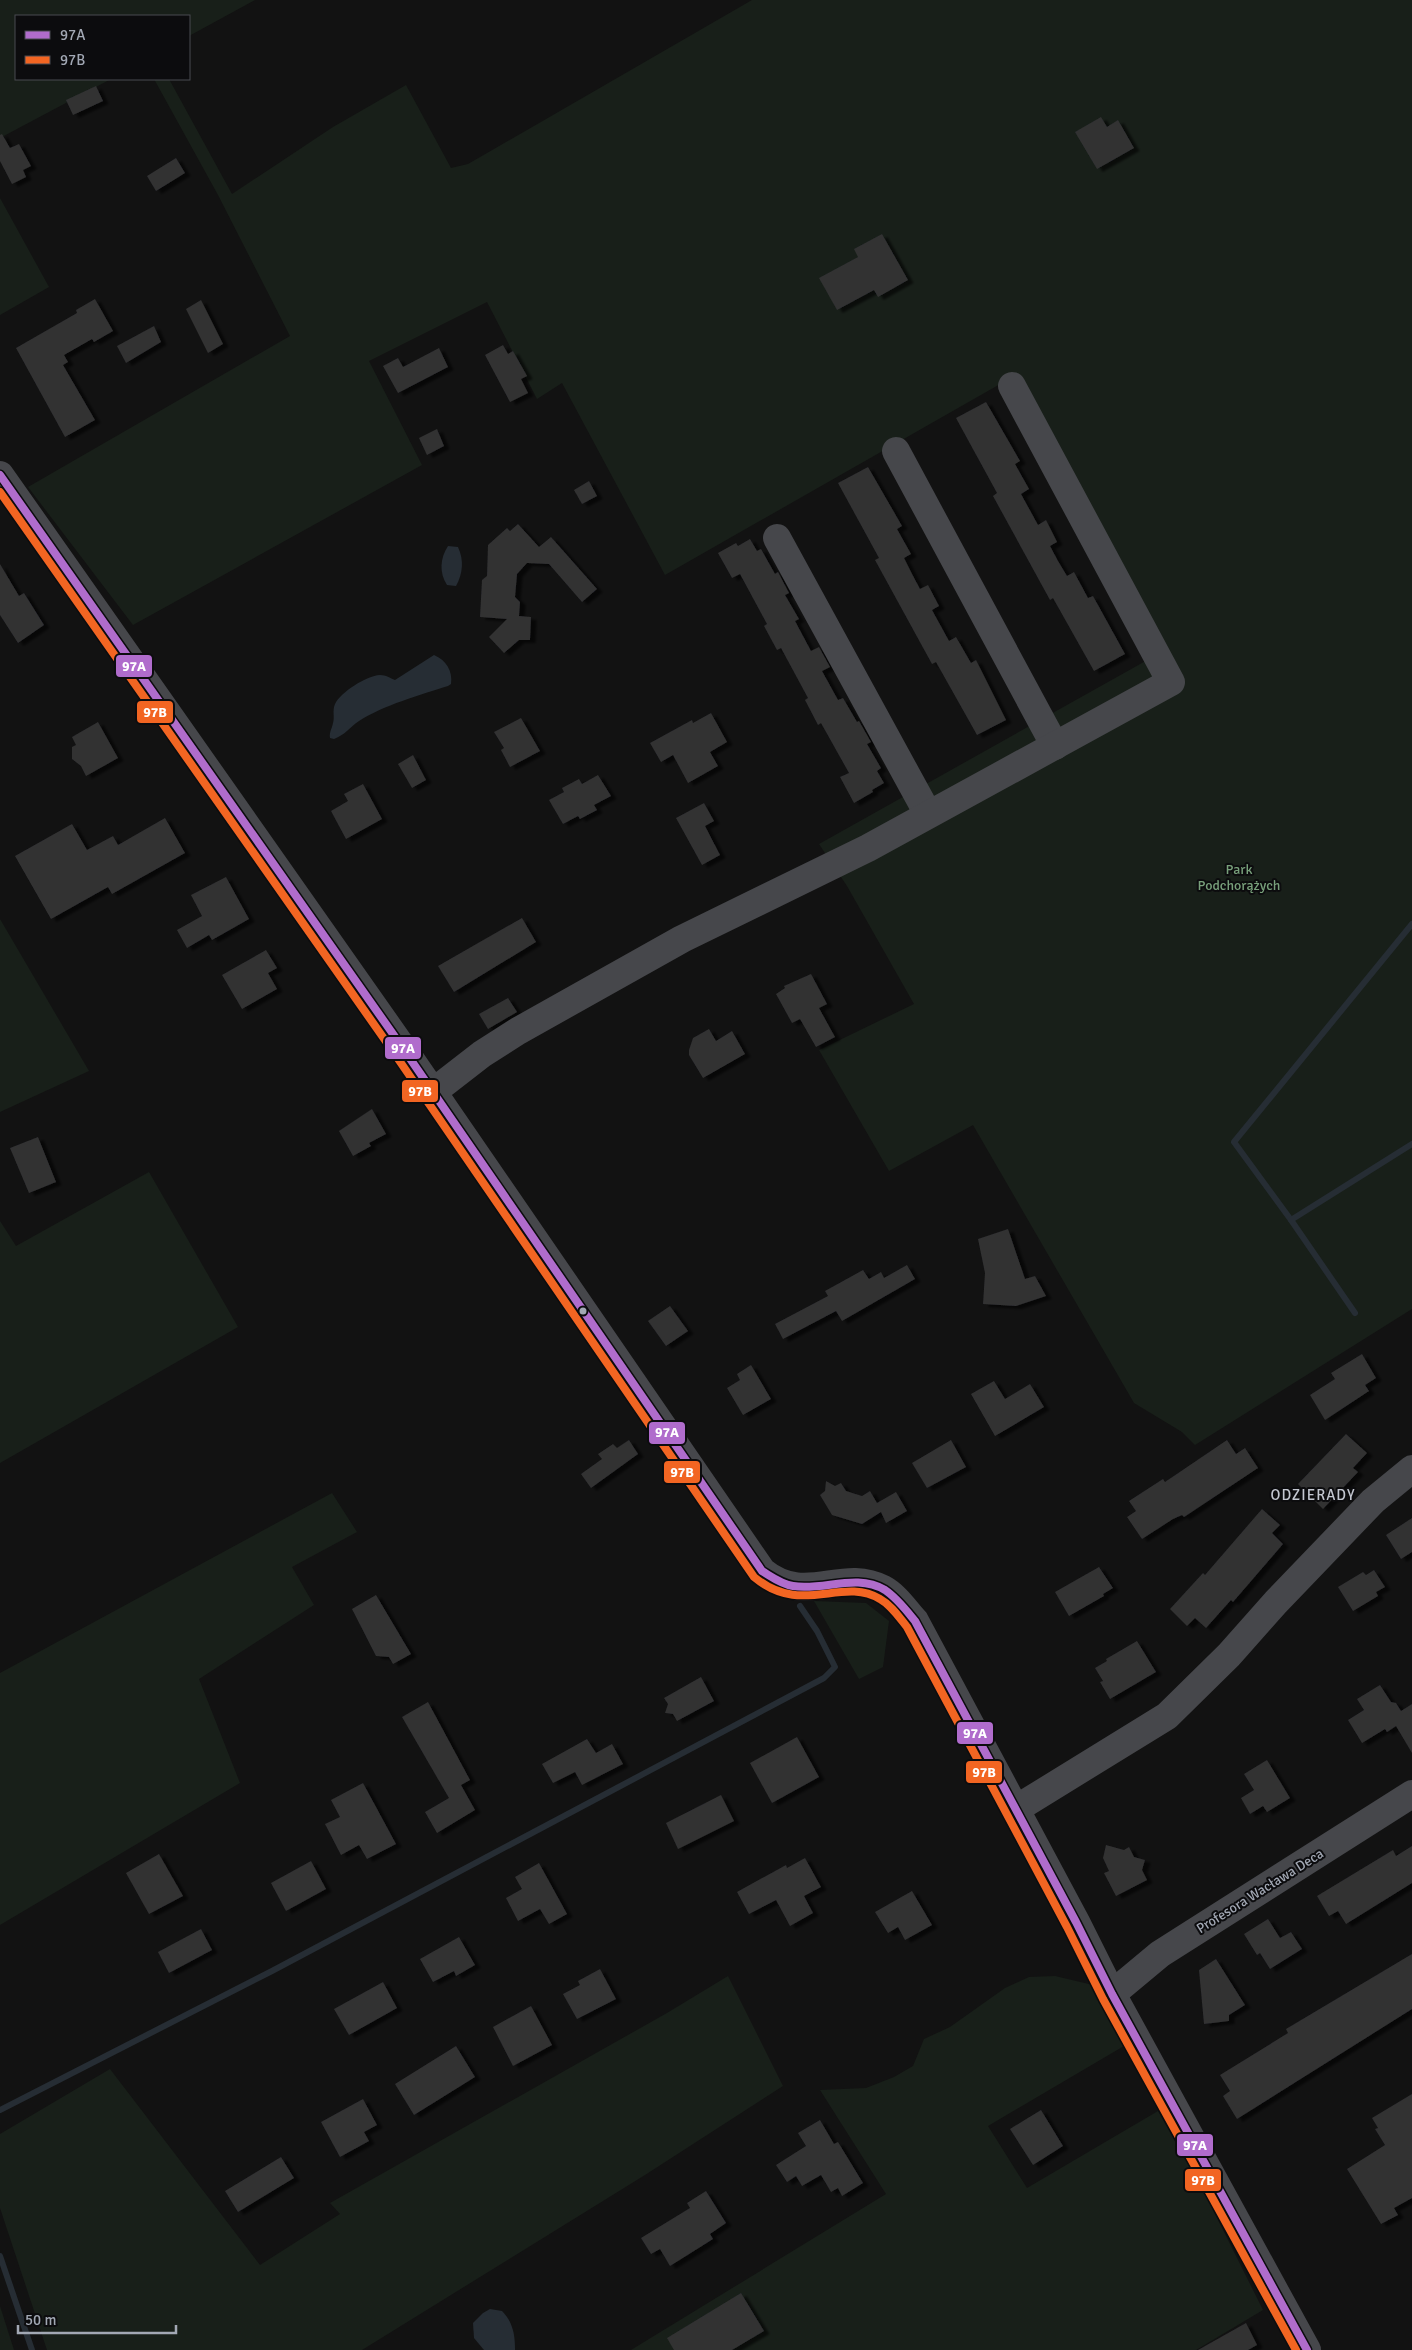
<svg xmlns="http://www.w3.org/2000/svg" width="1412" height="2350" font-family="Signika,sans-serif">
<defs>
<filter id="shadow"><feDropShadow dx="5.5" dy="3" stdDeviation="1" flood-color="#0009"/></filter>
</defs>
<rect width="100%" height="100%" fill="#121212"/>
<!-- green -->
<g fill="#181f19">
<polygon points="0,0 255,0 189,36 189,16 16,16 16,79 111,79 0,138"/>
<polygon points="752,0 1412,0 1412,1309 1195,1445 1182,1432 1134,1403 973,1125 889,1171 819,1050 914,1004 847,886 819,844 1167,649 1016,375 665,575 562,383 537,399 487,302 369,361 422,465 133,625 28,487 290,336 218,195 154,79 169,79 232,194 333,127 406,85 451,168 468,164"/>
<polygon points="0,198 49,287 0,315"/>
<polygon points="0,919 89,1071 0,1112"/>
<polygon points="149,1172 238,1327 0,1463 0,1221 16,1246"/>
<polygon points="332,1493 357,1532 292,1567 314,1605 199,1679 240,1783 0,1925 0,1673"/>
<polygon points="814,1601 866,1603 889,1621 883,1667 859,1679"/>
<polygon points="728,1976 783,2086 645,2175 362,2350 47,2350 0,2208 0,2134 110,2069 260,2265 340,2214 330,2203 667,2013"/>
<polygon points="1055,1976 1093,1985 1124,2046 988,2126 1027,2188 1158,2111 1204,2192 1263,2310 1196,2350 631,2350 886,2194 820,2090 866,2088 894,2077 913,2066 924,2039 950,2027 1005,1988 1029,1977"/>
<polygon points="0,2306 14,2350 0,2350"/>
</g>
<!-- water -->
<g fill="#262d34">
<path d="M448,546l10,1c6,13 5,26 -2,39l-9,-1c-8,-12 -7,-27 1,-39z"/>
<path d="M434,655c12,5 19,16 17,29l-3,2c-26,8 -66,20 -89,35 -9,6 -14,14 -25,18l-4,-1c-1,-6 2,-9 3,-15 2,-6 -1,-12 2,-19 6,-12 31,-28 45,-29 6,0 10,3 15,5z"/>
<path d="M490,2309l12,2c11,11 13,24 13,39h-31l-10,-12 -1,-15 10,-10z"/>
</g>
<g fill="none" stroke-linecap="round" stroke-linejoin="round">
<!-- stream -->
<g stroke="#262d34" stroke-width="6">
<polyline points="1291,1220 1234,1142 1412,924"/>
<polyline points="1355,1313 1291,1220 1412,1144"/>
<polyline points="0,2110 272,1971 824,1678 835,1667 817,1631 800,1606"/>
<polyline points="0,2256 32,2350"/>
</g>
</g>
<!-- building -->
<g fill="#313133" filter="url(#shadow)">
<polygon points="96,86 103,101 73,115 66,100"/>
<polygon points="1101,117 1107,127 1118,120 1134,148 1097,169 1075,132"/>
<polygon points="2,134 10,148 19,144 31,166 23,170 26,177 12,184 0,161 0,135"/>
<polygon points="176,158 185,173 156,191 147,176"/>
<polygon points="882,234 908,280 878,297 874,290 837,310 819,278 858,257 854,249"/>
<polygon points="95,299 113,331 94,342 92,339 64,355 68,362 63,365 95,420 65,437 16,348 77,313 76,310"/>
<polygon points="201,300 223,344 208,353 186,309"/>
<polygon points="154,326 161,342 126,363 117,346"/>
<polygon points="503,345 508,354 513,351 527,376 521,379 528,393 510,402 485,355"/>
<polygon points="439,348 448,367 398,393 383,366 398,358 403,367"/>
<polygon points="986,402 1020,461 1015,464 1029,489 1021,494 1038,525 1046,520 1057,542 1050,546 1058,561 1067,576 1074,572 1088,598 1093,596 1125,654 1094,671 1053,598 1050,600 993,496 997,493 956,418"/>
<polygon points="437,429 444,446 427,455 419,438"/>
<polygon points="868,467 902,526 897,529 911,554 904,558 912,574 920,589 928,585 939,606 932,610 949,641 956,637 971,663 976,660 1006,720 977,735 936,662 932,664 875,560 879,558 838,483"/>
<polygon points="589,481 597,496 582,504 574,490"/>
<polygon points="518,524 539,547 551,537 597,589 582,602 549,564 527,563 517,574 515,597 520,602 519,616 531,617 530,640 519,640 504,653 489,637 507,619 480,617 482,580 487,576 488,545 507,528 510,531"/>
<polygon points="750,539 757,551 761,549 775,574 778,572 789,593 785,595 799,619 795,621 811,651 819,647 830,667 822,671 838,700 843,698 857,722 859,721 871,742 867,744 881,768 877,771 884,783 872,790 873,792 854,803 840,777 849,773 821,723 818,725 805,700 808,698 781,648 777,650 764,626 767,624 740,574 732,578 718,553 736,543 738,546"/>
<polygon points="0,564 19,596 24,593 44,625 18,643 0,615"/>
<polygon points="711,713 727,742 710,752 718,766 688,783 673,755 661,762 650,743 692,720 693,723"/>
<polygon points="521,718 540,751 510,767 501,750 504,748 494,732"/>
<polygon points="98,722 118,758 86,776 81,766 72,759 72,747 76,745 72,737"/>
<polygon points="413,755 426,780 412,788 398,764"/>
<polygon points="598,775 611,796 594,805 597,810 580,819 578,816 563,824 549,800 564,792 562,788 579,779 582,784"/>
<polygon points="363,784 382,819 346,839 331,811 348,801 344,794"/>
<polygon points="704,803 714,821 705,826 720,855 702,865 676,818"/>
<polygon points="165,818 185,853 112,894 108,887 51,919 15,856 72,824 87,850 113,836 118,845"/>
<polygon points="226,877 249,919 212,940 209,935 187,948 177,930 202,916 191,895"/>
<polygon points="522,918 536,942 454,992 438,966"/>
<polygon points="266,950 277,968 268,973 277,989 242,1009 222,975"/>
<polygon points="811,974 827,1004 819,1008 835,1037 816,1047 800,1019 792,1023 776,994 785,988 784,986"/>
<polygon points="508,998 517,1012 488,1029 479,1014"/>
<polygon points="709,1029 716,1041 732,1031 745,1054 703,1078 689,1055 689,1050 693,1038"/>
<polygon points="372,1109 386,1134 369,1143 371,1146 353,1156 339,1131"/>
<polygon points="38,1137 56,1182 29,1193 10,1148"/>
<polygon points="1008,1229 1025,1279 1035,1276 1046,1296 1016,1306 983,1304 985,1273 978,1239"/>
<polygon points="907,1265 915,1279 842,1321 836,1311 783,1339 775,1324 828,1296 825,1291 863,1270 869,1279 881,1272 884,1278"/>
<polygon points="670,1306 688,1331 666,1346 648,1321"/>
<polygon points="1362,1354 1376,1378 1365,1385 1369,1391 1325,1420 1310,1395 1335,1379 1331,1373"/>
<polygon points="751,1365 771,1399 743,1415 727,1388 740,1380 737,1374"/>
<polygon points="994,1381 1005,1399 1030,1384 1044,1407 995,1436 971,1394"/>
<polygon points="1346,1434 1367,1453 1353,1468 1358,1472 1323,1509 1298,1484"/>
<polygon points="629,1440 638,1454 591,1488 581,1474 602,1459 598,1454 613,1444 617,1448"/>
<polygon points="951,1440 966,1467 927,1488 912,1463"/>
<polygon points="1227,1440 1236,1454 1245,1448 1258,1468 1184,1517 1182,1515 1173,1519 1142,1539 1127,1517 1136,1511 1129,1501 1163,1479 1165,1482"/>
<polygon points="826,1481 835,1486 841,1483 846,1491 862,1496 870,1491 877,1503 896,1492 907,1511 886,1523 881,1512 862,1524 832,1515 820,1495 825,1491"/>
<polygon points="1262,1509 1280,1525 1272,1533 1283,1544 1233,1602 1231,1600 1206,1628 1195,1618 1187,1626 1170,1609 1203,1573 1205,1575"/>
<polygon points="1412,1518 1412,1552 1401,1559 1386,1535"/>
<polygon points="1099,1567 1113,1588 1103,1594 1104,1596 1069,1616 1055,1592"/>
<polygon points="1374,1570 1385,1587 1376,1592 1378,1596 1353,1611 1338,1587 1363,1572 1366,1575"/>
<polygon points="376,1595 411,1654 393,1664 389,1657 376,1656 352,1609"/>
<polygon points="1137,1641 1156,1672 1110,1699 1100,1682 1103,1681 1095,1668 1107,1661 1106,1659"/>
<polygon points="701,1677 714,1701 677,1721 673,1714 665,1713 668,1704 664,1698"/>
<polygon points="1380,1685 1391,1702 1396,1703 1401,1711 1412,1704 1412,1753 1396,1726 1387,1732 1385,1729 1362,1743 1348,1720 1364,1710 1357,1699"/>
<polygon points="428,1702 470,1780 461,1785 475,1810 437,1833 425,1812 449,1798 402,1717"/>
<polygon points="797,1737 819,1777 772,1803 750,1763"/>
<polygon points="587,1739 596,1753 612,1744 623,1764 582,1785 575,1772 553,1783 542,1764"/>
<polygon points="1267,1760 1290,1798 1267,1812 1263,1806 1250,1814 1241,1798 1254,1790 1244,1774"/>
<polygon points="363,1783 396,1844 367,1859 359,1845 341,1855 325,1824 340,1817 331,1800"/>
<polygon points="721,1795 734,1821 678,1849 666,1823"/>
<polygon points="1106,1845 1124,1850 1129,1847 1134,1857 1145,1860 1142,1870 1147,1880 1116,1896 1104,1873 1109,1871 1103,1858"/>
<polygon points="1412,1846 1412,1883 1346,1924 1338,1911 1329,1916 1317,1896 1393,1850 1396,1856"/>
<polygon points="159,1854 183,1896 149,1914 126,1873"/>
<polygon points="805,1858 821,1887 804,1896 813,1913 790,1926 776,1900 749,1914 737,1892 786,1865 787,1868"/>
<polygon points="311,1861 326,1889 286,1911 271,1883"/>
<polygon points="539,1863 567,1914 549,1924 540,1909 518,1921 506,1898 522,1889 515,1877"/>
<polygon points="912,1891 932,1925 905,1940 898,1927 888,1933 875,1912"/>
<polygon points="1268,1919 1280,1938 1291,1932 1302,1949 1270,1969 1260,1953 1257,1955 1244,1934"/>
<polygon points="201,1929 212,1950 169,1973 158,1952"/>
<polygon points="459,1937 475,1965 456,1976 454,1971 433,1982 420,1959"/>
<polygon points="1412,1954 1412,2009 1237,2119 1223,2096 1230,2091 1220,2075 1288,2033 1286,2029"/>
<polygon points="1216,1959 1245,2005 1229,2015 1229,2021 1204,2024 1199,1970"/>
<polygon points="600,1969 616,1999 577,2019 563,1994 580,1985 578,1981"/>
<polygon points="383,1982 397,2008 349,2035 334,2009"/>
<polygon points="531,2006 552,2045 513,2066 493,2027"/>
<polygon points="456,2046 475,2077 414,2115 395,2084"/>
<polygon points="1412,2094 1412,2198 1394,2208 1398,2215 1381,2224 1347,2169 1385,2145 1375,2129 1378,2128 1372,2118"/>
<polygon points="363,2099 377,2125 364,2132 369,2141 340,2157 321,2122"/>
<polygon points="1041,2110 1063,2146 1033,2165 1010,2129"/>
<polygon points="820,2120 834,2144 838,2142 863,2183 842,2196 838,2188 831,2192 821,2175 802,2186 796,2176 787,2182 776,2165 806,2146 798,2133"/>
<polygon points="281,2157 294,2178 238,2212 225,2191"/>
<polygon points="706,2191 726,2223 710,2234 713,2239 670,2266 660,2249 651,2254 641,2238 690,2208 687,2203"/>
<polygon points="741,2293 764,2331 732,2350 674,2350 667,2338"/>
<polygon points="1246,2323 1257,2345 1248,2350 1198,2350"/>
</g>
<g fill="none" stroke-linecap="round" stroke-linejoin="round">
<!-- minor -->
<g stroke="#46474b" stroke-width="28">
<polyline points="896,451 1055,746"/>
<path d="M0,475l400,569 362,527c44,36 79,-4 121,18 13,7 22,21 32,32l161,301 36,72 195,356"/>
<polyline points="777,538 928,814"/>
<polyline points="433,1092 482,1054 518,1031 682,939 868,848 1171,682 1012,386"/>
<polyline points="1016,1809 1167,1716 1229,1655 1276,1602 1373,1501 1412,1469"/>
<polyline points="1112,1994 1160,1954 1412,1794"/>
</g>
<defs>
<path id="bus-1" d="M0,475l400,569 362,527c10,6 19,13 31,15 31,5 63,-13 92,4 12,8 21,20 30,31l161,301 36,72 195,356"/>
<path id="bus-2" d="M0,492l392,558 362,527c48,40 87,-1 126,22 11,6 19,18 27,28l160,300 36,72 193,351"/>
</defs>
<!-- bus-1 casing -->
<use href="#bus-1" stroke="#0c0c0e" stroke-width="11"/>
<!-- bus-2 casing -->
<use href="#bus-2" stroke="#0c0c0e" stroke-width="11"/>
<!-- bus-1 -->
<use href="#bus-1" stroke="#b06ccc" stroke-width="8"/>
<!-- bus-2 -->
<use href="#bus-2" stroke="#f26522" stroke-width="8"/>
</g>
<!-- markers -->
<circle fill="#a2a8b4" stroke="#0c0c0e" stroke-width="2" cx="583" cy="1311" r="4.5"/>
<g text-anchor="middle" dominant-baseline="central" stroke-width="4" stroke-linejoin="round" paint-order="stroke">
<!-- park labels -->
<g font-size="14" fill="#78a07b" stroke="#0c0c0e">
<text x="1239" y="869">Park<tspan x="1239" dy="16">Podchorążych</tspan></text>
</g>
<!-- street labels -->
<g font-size="14" fill="#a2a8b4" stroke="#0c0c0e">
<text transform="translate(1260 1891) rotate(-32)">Profesora Wacława Deca</text>
</g>
<!-- neighbourhood labels -->
<g font-size="15" letter-spacing="1" fill="#c3c7d0" stroke="#0c0c0e">
<text x="1313" y="1495">ODZIERADY</text>
</g>
</g>
<g stroke="#0c0c0e" stroke-width="2">
<rect x="115" y="654" width="38" height="24" rx="5" fill="#b06ccc"/>
<rect x="136" y="700" width="38" height="24" rx="5" fill="#f26522"/>
<rect x="384" y="1036" width="38" height="24" rx="5" fill="#b06ccc"/>
<rect x="401" y="1079" width="38" height="24" rx="5" fill="#f26522"/>
<rect x="648" y="1421" width="38" height="24" rx="5" fill="#b06ccc"/>
<rect x="663" y="1460" width="38" height="24" rx="5" fill="#f26522"/>
<rect x="956" y="1721" width="38" height="24" rx="5" fill="#b06ccc"/>
<rect x="965" y="1760" width="38" height="24" rx="5" fill="#f26522"/>
<rect x="1176" y="2133" width="38" height="24" rx="5" fill="#b06ccc"/>
<rect x="1184" y="2168" width="38" height="24" rx="5" fill="#f26522"/>
</g>
<g font-size="14" text-anchor="middle" font-weight="bold" fill="#fff">
<text x="134" y="671">97A</text>
<text x="155" y="717">97B</text>
<text x="403" y="1053">97A</text>
<text x="420" y="1096">97B</text>
<text x="667" y="1437">97A</text>
<text x="682" y="1477">97B</text>
<text x="975" y="1738">97A</text>
<text x="984" y="1777">97B</text>
<text x="1195" y="2150">97A</text>
<text x="1203" y="2185">97B</text>
</g>
<!-- legend -->
<rect x="15" y="15" width="175" height="65" fill="#0c0c0e" stroke="#484a50"/>
<rect x="25" y="31" width="25" height="8" fill="#b06ccc" stroke="#484a50"/>
<text x="60" y="40" font-size="15" fill="#a2a8b4">97A</text>
<rect x="25" y="56" width="25" height="8" fill="#f26522" stroke="#484a50"/>
<text x="60" y="65" font-size="15" fill="#a2a8b4">97B</text>
<!-- scale -->
<path d="M18 2325v8h158v-8" fill="none" stroke="#a2a8b4" stroke-width="2.5"/>
<text x="25" y="2325" font-size="15" fill="#a2a8b4" stroke="#0c0c0e" stroke-width="4" paint-order="stroke">50 m</text>
</svg>
